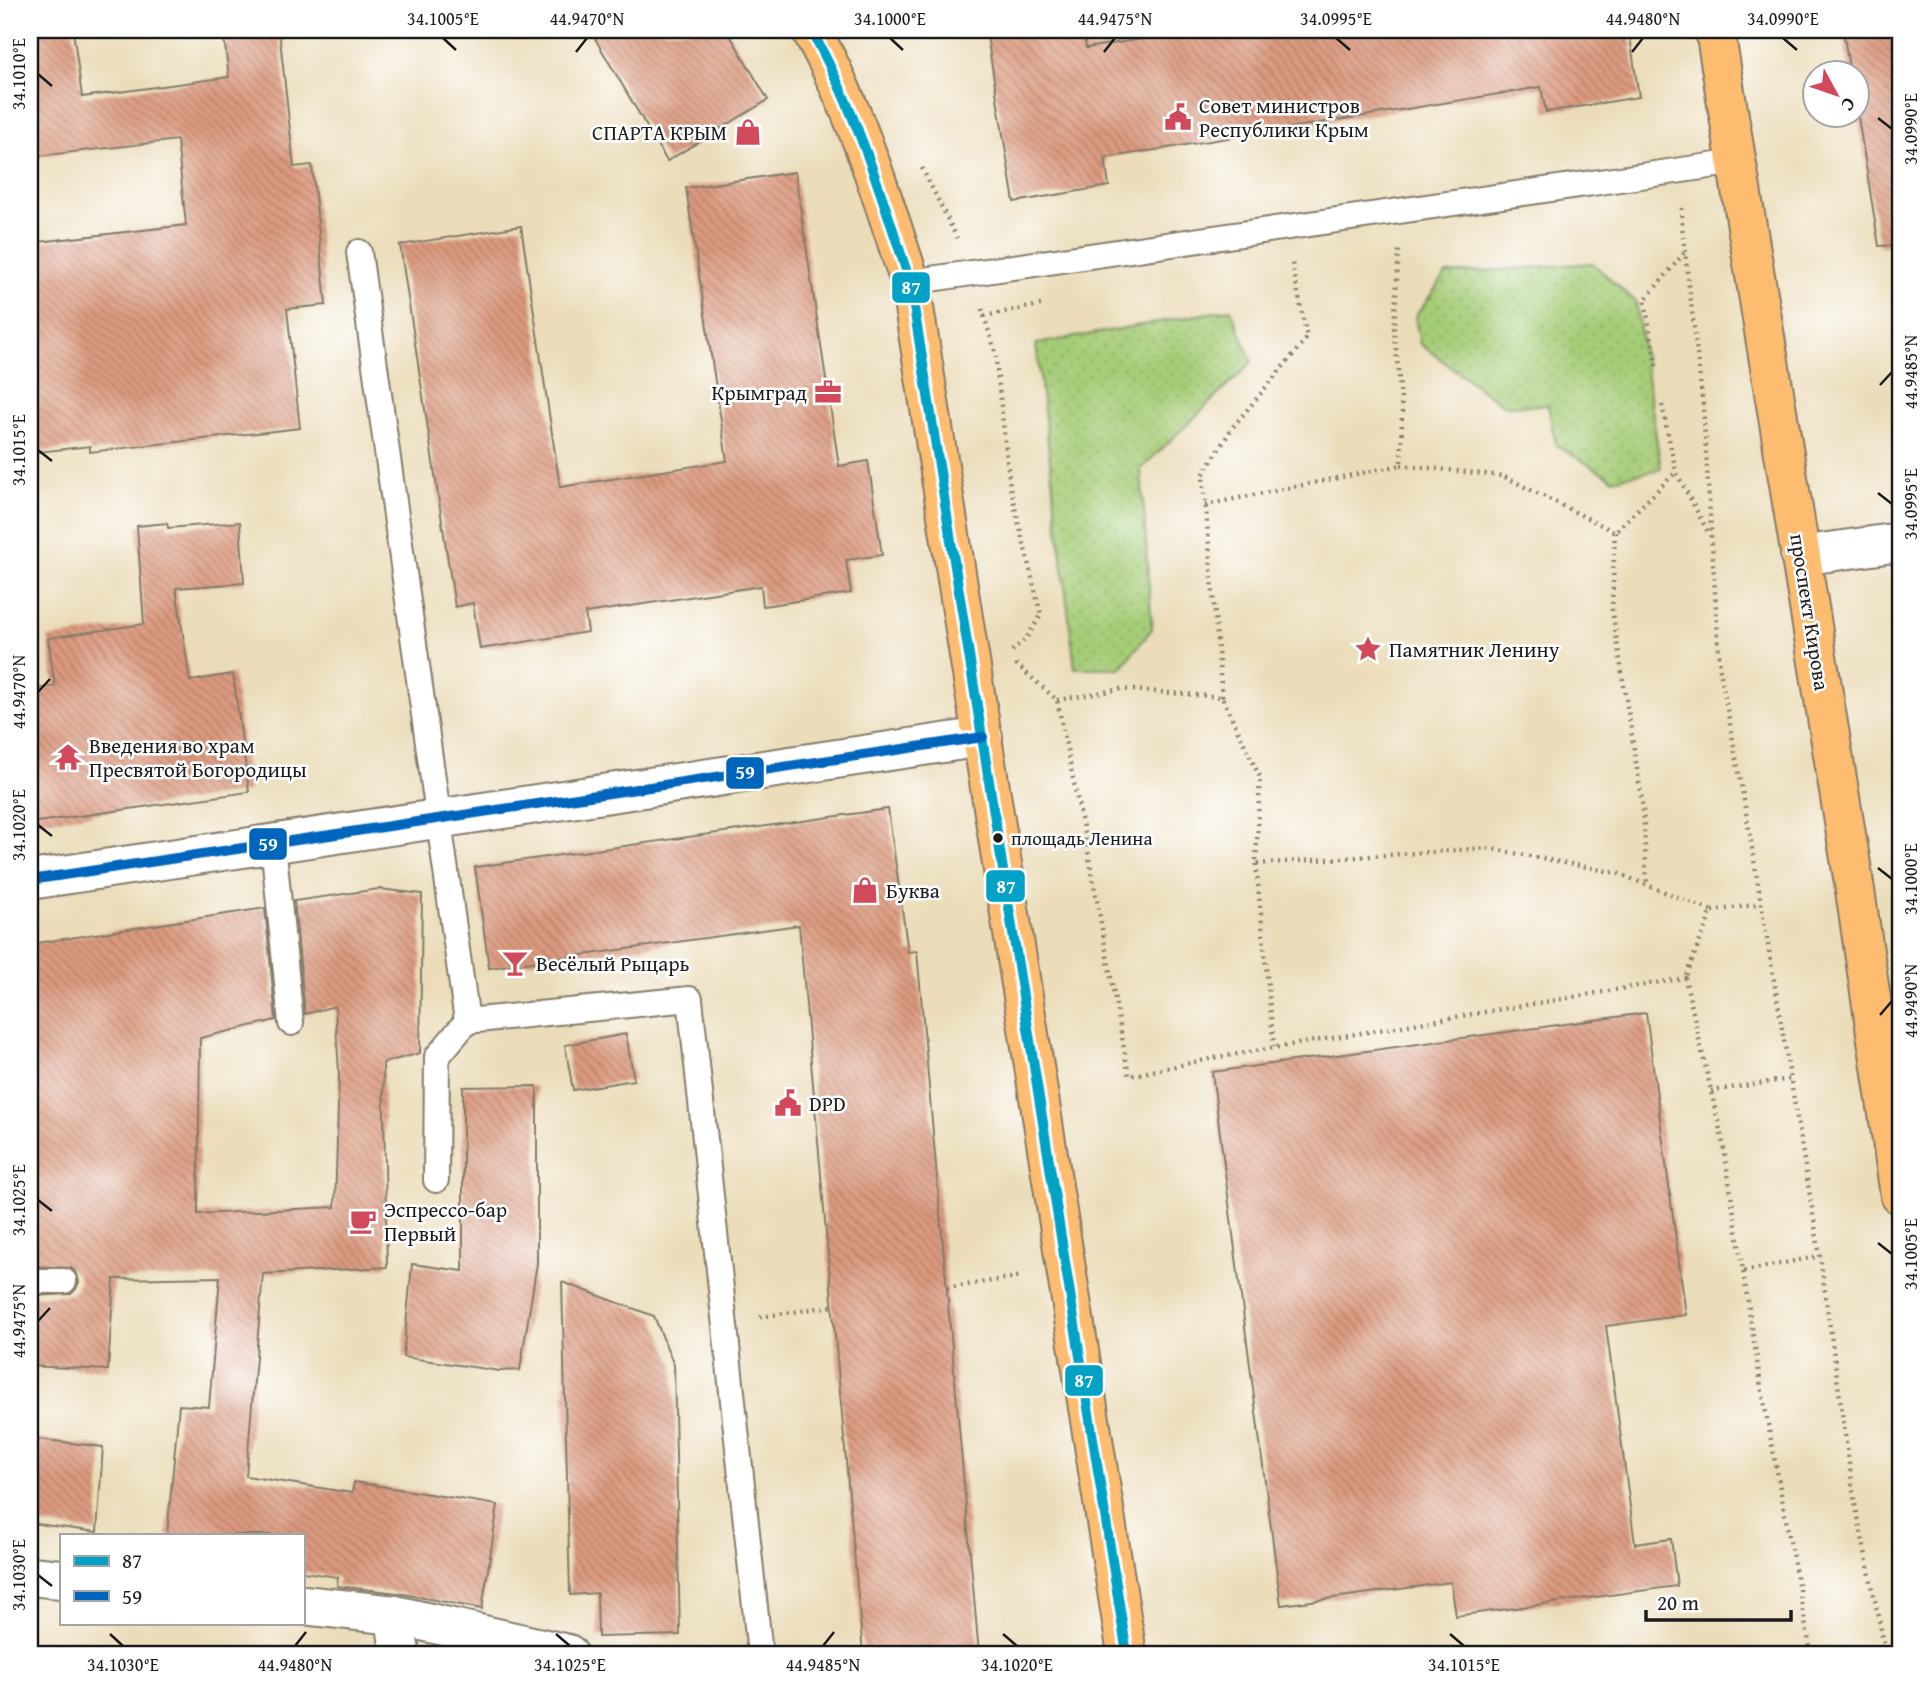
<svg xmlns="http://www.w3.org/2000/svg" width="1930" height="1684" font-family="'Gentium Book Plus',serif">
<defs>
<pattern id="grass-dots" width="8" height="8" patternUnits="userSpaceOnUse" patternTransform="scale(1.75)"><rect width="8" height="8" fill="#a5cc76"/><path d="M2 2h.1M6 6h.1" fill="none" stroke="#8daf66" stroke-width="1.8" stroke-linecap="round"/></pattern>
<pattern id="building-back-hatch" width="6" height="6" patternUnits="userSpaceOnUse" patternTransform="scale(1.75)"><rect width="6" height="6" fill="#dc9a7f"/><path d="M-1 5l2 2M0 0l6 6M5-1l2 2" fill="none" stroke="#b27d67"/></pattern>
</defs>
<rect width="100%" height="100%" fill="#fff"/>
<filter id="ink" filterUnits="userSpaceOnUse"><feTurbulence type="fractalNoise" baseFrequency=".0143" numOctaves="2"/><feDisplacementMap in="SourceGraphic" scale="14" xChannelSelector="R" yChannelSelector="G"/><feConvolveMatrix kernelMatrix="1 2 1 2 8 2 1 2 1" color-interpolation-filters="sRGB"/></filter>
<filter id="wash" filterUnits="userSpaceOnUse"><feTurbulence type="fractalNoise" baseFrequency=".00686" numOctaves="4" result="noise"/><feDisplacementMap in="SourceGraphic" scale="28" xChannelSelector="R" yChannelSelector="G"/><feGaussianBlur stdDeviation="1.57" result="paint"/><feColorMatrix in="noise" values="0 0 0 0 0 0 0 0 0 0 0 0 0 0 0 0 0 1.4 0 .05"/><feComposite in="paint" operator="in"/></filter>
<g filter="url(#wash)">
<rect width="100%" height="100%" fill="#ebddba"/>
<!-- grass -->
<g fill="url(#grass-dots)" stroke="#607449" stroke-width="2">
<polygon points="1592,263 1636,302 1661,469 1613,479 1556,445 1548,405 1504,406 1420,344 1415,317 1446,274"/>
<polygon points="1231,309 1252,362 1141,469 1152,629 1121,668 1075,668 1036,344"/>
</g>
<g id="blocks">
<!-- building -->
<g fill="url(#building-back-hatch)">
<polygon points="30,30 73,30 82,97 229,77 223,30 279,30 294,167 312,165 326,305 287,309 300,428 90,452 90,446 30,453 30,243 186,225 177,140 30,157"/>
<polygon points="590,30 727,30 768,100 667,161"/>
<polygon points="986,30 1083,30 1086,48 1196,30 1629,30 1639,97 1546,112 1541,87 1105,158 1109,186 1014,202"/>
<polygon points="1843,30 1900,30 1900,245 1879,246 1857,111 1857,74 1850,74"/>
<polygon points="795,172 839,466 868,461 882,555 846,560 851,593 763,606 761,586 585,613 588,632 480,649 473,603 455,607 400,245 521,226 560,487 727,461 686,188"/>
<polygon points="240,522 244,583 176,588 190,681 233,674 249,792 30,823 30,690 55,686 48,638 144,624 137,526 167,523 168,528"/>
<polygon points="888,809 908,952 917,951 979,1654 863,1654 799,925 489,968 475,867"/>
<polygon points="379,889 422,894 420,1053 383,1063 387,1267 263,1274 246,1476 352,1493 354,1482 498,1505 482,1609 398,1593 337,1586 338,1577 303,1572 303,1535 167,1535 179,1405 209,1407 220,1277 114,1279 108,1370 30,1366 30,1296 71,1294 76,1289 79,1282 77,1274 71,1268 30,1266 30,944 265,908 276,1020 200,1038 198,1214 335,1207 339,1073 335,1006 305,1014 294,901"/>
<polygon points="1646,1013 1686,1315 1606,1326 1635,1544 1671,1539 1677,1586 1456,1616 1451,1582 1281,1605 1212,1072"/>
<polygon points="626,1034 634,1080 573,1090 565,1045"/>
<polygon points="537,1086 537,1263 520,1370 500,1371 403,1357 412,1264 463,1271 463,1087"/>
<polygon points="562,1282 654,1316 674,1365 680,1635 598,1637 597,1593 570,1595"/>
<polygon points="30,1438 103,1447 97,1532 30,1523"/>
</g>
</g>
</g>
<g filter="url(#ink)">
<use href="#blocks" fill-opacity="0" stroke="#847c6b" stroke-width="2"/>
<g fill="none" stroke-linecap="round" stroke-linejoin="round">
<defs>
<g id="service">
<polyline points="359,252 467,1021 690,999 760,1654"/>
<polyline points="910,282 1737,162"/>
<polyline points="273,843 291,1023"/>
<polyline points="436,1180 437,1057 467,1021"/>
<polyline points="30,1281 64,1281"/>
</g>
<g id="minor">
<polyline points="1800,556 1900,542"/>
<polyline points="30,880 983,737"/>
<polyline points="30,1576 61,1579"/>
<polyline points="303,1605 395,1615 568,1654"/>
<polyline points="395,1615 400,1654"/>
</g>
<g id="primary">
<path d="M811,30c44,78 71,166 99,252l217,1372"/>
<polyline points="1715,30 1853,877 1900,1195"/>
</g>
</defs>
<!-- service casing -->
<use href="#service" stroke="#847c6b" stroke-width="28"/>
<!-- minor casing -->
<use href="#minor" stroke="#847c6b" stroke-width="42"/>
<!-- primary casing -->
<use href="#primary" stroke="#847c6b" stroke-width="42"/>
<!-- path -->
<g stroke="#847c6b" stroke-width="4.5" stroke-dasharray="2 5" stroke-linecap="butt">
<polyline points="922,168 957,238"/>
<polyline points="1682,208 1682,226 1703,405 1720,670 1746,812 1820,1256 1854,1498 1886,1654"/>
<polyline points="982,309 995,351 1010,487 1041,615 1027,637 1012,651"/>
<polyline points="984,316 1045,304"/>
<polyline points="1656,366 1645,300 1685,252"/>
<polyline points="1662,405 1676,472 1710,536"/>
<polyline points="1401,465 1503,476 1615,532 1676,472"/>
<polyline points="1205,505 1401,465 1402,410 1394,328 1399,248"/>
<polyline points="1615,532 1612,609 1643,807 1647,885"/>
<polyline points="1016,664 1057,700 1089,857 1129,1076 1214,1058 1685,978 1723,1143 1761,1386 1811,1654"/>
<polyline points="1222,697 1203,475 1232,428 1307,338 1292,263"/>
<polyline points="1057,700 1121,689 1222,697 1260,777 1256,864 1488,848 1617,873 1712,911 1685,978"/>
<polyline points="1256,864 1274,1048"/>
<polyline points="1712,911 1761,904"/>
<polyline points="1711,1091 1790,1079"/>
<polyline points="1744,1271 1820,1256"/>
<polyline points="947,1288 1023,1276"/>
<polyline points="760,1317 832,1306"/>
<polyline points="247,1623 264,1624"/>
</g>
<!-- service -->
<use href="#service" stroke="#fff" stroke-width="24"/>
<!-- minor -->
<use href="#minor" stroke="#fff" stroke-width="38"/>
<!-- primary -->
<use href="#primary" stroke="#fdbc6f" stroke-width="38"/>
<defs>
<path id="bus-1" d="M811,30c44,78 71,166 99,252l217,1372"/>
<polyline id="bus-2" points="30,880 983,737"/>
</defs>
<!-- bus-1 casing -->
<use href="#bus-1" stroke="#fff" stroke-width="16"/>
<!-- bus-2 casing -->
<use href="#bus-2" stroke="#fff" stroke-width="16"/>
<!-- bus-1 -->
<use href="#bus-1" stroke="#01a2c5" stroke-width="10"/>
<!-- bus-2 -->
<use href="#bus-2" stroke="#0065bd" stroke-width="10"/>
</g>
</g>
<!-- ticks -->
<path fill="none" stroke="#1c1c1c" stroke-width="2.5" d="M443,38l13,12M890,38l13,12M1336,38l14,12M1783,38l14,12M576,52l11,-14M1104,52l11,-14M1632,52l11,-14M38,74l14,12M1878,118l14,11M1880,385l12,-13M38,450l14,11M1878,493l14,11M38,692l12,-13M38,825l14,11M1878,868l14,11M1880,1015l12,-14M38,1200l14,11M1878,1243l14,11M38,1321l12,-13M38,1575l14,11M110,1634l13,12M556,1634l14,12M1003,1634l14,12M1450,1634l14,12M295,1646l11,-14M823,1646l11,-14"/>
<!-- icons -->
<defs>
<symbol id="civic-bare" viewBox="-9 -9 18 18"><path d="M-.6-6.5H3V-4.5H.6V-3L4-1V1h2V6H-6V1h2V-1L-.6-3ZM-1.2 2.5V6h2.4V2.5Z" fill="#d1495b" stroke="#fff" stroke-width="2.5" paint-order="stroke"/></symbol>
<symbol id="shop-bare" viewBox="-9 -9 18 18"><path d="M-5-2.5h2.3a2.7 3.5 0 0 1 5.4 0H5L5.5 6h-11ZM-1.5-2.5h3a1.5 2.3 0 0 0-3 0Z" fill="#d1495b" stroke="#fff" stroke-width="2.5" paint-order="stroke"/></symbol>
<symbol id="office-bare" viewBox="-9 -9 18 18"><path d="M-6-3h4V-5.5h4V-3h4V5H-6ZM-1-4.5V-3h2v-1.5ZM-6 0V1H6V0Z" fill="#d1495b" stroke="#fff" stroke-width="2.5" paint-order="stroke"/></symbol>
<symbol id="sight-bare" viewBox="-9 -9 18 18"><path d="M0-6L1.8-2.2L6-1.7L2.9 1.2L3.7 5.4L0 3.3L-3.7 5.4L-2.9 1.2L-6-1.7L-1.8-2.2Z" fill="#d1495b" stroke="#fff" stroke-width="2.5" paint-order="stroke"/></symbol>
<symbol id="temple-bare" viewBox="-9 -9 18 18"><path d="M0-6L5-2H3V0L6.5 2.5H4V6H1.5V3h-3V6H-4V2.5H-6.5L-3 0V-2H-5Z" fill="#d1495b" stroke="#fff" stroke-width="2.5" paint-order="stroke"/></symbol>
<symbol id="bar-bare" viewBox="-9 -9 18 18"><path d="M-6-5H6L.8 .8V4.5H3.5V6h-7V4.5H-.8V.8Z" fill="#d1495b" stroke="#fff" stroke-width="2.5" paint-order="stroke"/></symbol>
<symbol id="cafe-bare" viewBox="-9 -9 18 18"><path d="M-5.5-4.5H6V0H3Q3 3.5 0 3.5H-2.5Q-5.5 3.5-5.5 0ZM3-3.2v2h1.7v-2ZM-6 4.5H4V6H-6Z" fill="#d1495b" stroke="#fff" stroke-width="2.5" paint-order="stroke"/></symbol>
</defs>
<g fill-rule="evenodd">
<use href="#civic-bare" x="1159" y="98" width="38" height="38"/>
<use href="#shop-bare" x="729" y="113" width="38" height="38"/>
<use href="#office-bare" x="809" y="373" width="38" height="38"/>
<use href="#sight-bare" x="1349" y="630" width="38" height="38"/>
<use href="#temple-bare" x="49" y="738" width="38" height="38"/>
<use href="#shop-bare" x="846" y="871" width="38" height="38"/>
<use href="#bar-bare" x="496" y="944" width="38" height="38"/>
<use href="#civic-bare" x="769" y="1084" width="38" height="38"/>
<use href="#cafe-bare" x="344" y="1202" width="38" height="38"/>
</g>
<!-- markers -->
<circle fill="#1c1c1c" stroke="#fff" stroke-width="2.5" cx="998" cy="838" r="6"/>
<g text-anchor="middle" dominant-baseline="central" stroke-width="5" stroke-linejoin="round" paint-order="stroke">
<!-- bus labels -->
<g font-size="19" fill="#1c1c1c" stroke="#fff" text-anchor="start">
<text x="1011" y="838">площадь Ленина</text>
</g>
<!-- poi labels -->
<g font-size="21" fill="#1c1c1c" stroke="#fff" text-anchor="start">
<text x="1199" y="105">Совет министров<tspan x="1199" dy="24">Республики Крым</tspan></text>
<text x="727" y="132" text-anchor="end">СПАРТА КРЫМ</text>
<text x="807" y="392" text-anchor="end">Крымград</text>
<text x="1389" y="649">Памятник Ленину</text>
<text x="89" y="745">Введения во храм<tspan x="89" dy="24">Пресвятой Богородицы</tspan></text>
<text x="886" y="890">Буква</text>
<text x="536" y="963">Весёлый Рыцарь</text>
<text x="809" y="1103">DPD</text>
<text x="384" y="1209">Эспрессо-бар<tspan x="384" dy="24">Первый</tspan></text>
</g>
<!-- street labels -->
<g font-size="21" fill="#1c1c1c" stroke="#fff">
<text transform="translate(1810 612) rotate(81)">проспект Кирова</text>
</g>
</g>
<g stroke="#fff" stroke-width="2.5">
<rect x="891" y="271" width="40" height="33" rx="7" fill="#01a2c5"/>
<rect x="725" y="756" width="40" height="34" rx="7" fill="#0065bd"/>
<rect x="248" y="827" width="40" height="34" rx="7" fill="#0065bd"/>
<rect x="985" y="869" width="41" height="34" rx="7" fill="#01a2c5"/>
<rect x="1064" y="1364" width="40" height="33" rx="7" fill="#01a2c5"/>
</g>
<g font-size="19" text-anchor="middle" font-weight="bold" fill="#fff">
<text x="911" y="294">87</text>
<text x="745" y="779">59</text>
<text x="268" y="851">59</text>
<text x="1006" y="893">87</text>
<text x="1084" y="1387">87</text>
</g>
<!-- margin -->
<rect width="1930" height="1684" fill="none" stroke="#fff" stroke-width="77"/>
<!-- legend -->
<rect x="60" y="1534" width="245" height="91" fill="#ffffff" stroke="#a4a4a4" stroke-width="2"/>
<rect x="74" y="1556" width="35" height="10" fill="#01a2c5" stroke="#a4a4a4" stroke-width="2"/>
<text x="122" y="1568" font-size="21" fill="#1c1c1c">87</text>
<rect x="74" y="1591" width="35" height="10" fill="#0065bd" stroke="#a4a4a4" stroke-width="2"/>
<text x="122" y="1604" font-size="21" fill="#1c1c1c">59</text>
<!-- north arrow -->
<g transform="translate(1836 94) rotate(130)"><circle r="33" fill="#ffffff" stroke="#a4a4a4" stroke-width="2"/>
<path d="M0-5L12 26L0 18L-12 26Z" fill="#d1495b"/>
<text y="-10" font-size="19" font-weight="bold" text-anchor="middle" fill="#1c1c1c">С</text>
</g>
<!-- scale -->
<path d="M1646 1610v10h145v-10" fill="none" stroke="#1c1c1c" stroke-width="3.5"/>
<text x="1657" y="1610" font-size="21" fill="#1c1c1c" stroke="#ffffff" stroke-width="5" paint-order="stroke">20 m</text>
<rect x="38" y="38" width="1854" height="1608" fill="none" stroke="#1c1c1c" stroke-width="2.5"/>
<g font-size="18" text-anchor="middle" fill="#1c1c1c">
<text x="443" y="25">34.1005°E</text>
<text x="587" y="25">44.9470°N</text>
<text x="890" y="25">34.1000°E</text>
<text x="1115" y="25">44.9475°N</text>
<text x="1336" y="25">34.0995°E</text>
<text x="1643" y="25">44.9480°N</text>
<text x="1783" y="25">34.0990°E</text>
<text transform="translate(19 74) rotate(-90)" y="6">34.1010°E</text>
<text transform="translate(1911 129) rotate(-90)" y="6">34.0990°E</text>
<text transform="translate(1911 372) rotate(-90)" y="6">44.9485°N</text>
<text transform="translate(19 450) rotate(-90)" y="6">34.1015°E</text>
<text transform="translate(1911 504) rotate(-90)" y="6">34.0995°E</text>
<text transform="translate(19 692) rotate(-90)" y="6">44.9470°N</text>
<text transform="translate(19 825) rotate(-90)" y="6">34.1020°E</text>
<text transform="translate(1911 879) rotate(-90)" y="6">34.1000°E</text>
<text transform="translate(1911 1001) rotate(-90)" y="6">44.9490°N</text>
<text transform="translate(19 1200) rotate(-90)" y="6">34.1025°E</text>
<text transform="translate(1911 1254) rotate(-90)" y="6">34.1005°E</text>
<text transform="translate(19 1321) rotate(-90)" y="6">44.9475°N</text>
<text transform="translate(19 1575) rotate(-90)" y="6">34.1030°E</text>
<text x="123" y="1671">34.1030°E</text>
<text x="295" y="1671">44.9480°N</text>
<text x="570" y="1671">34.1025°E</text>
<text x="823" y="1671">44.9485°N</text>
<text x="1017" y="1671">34.1020°E</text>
<text x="1464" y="1671">34.1015°E</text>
</g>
</svg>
